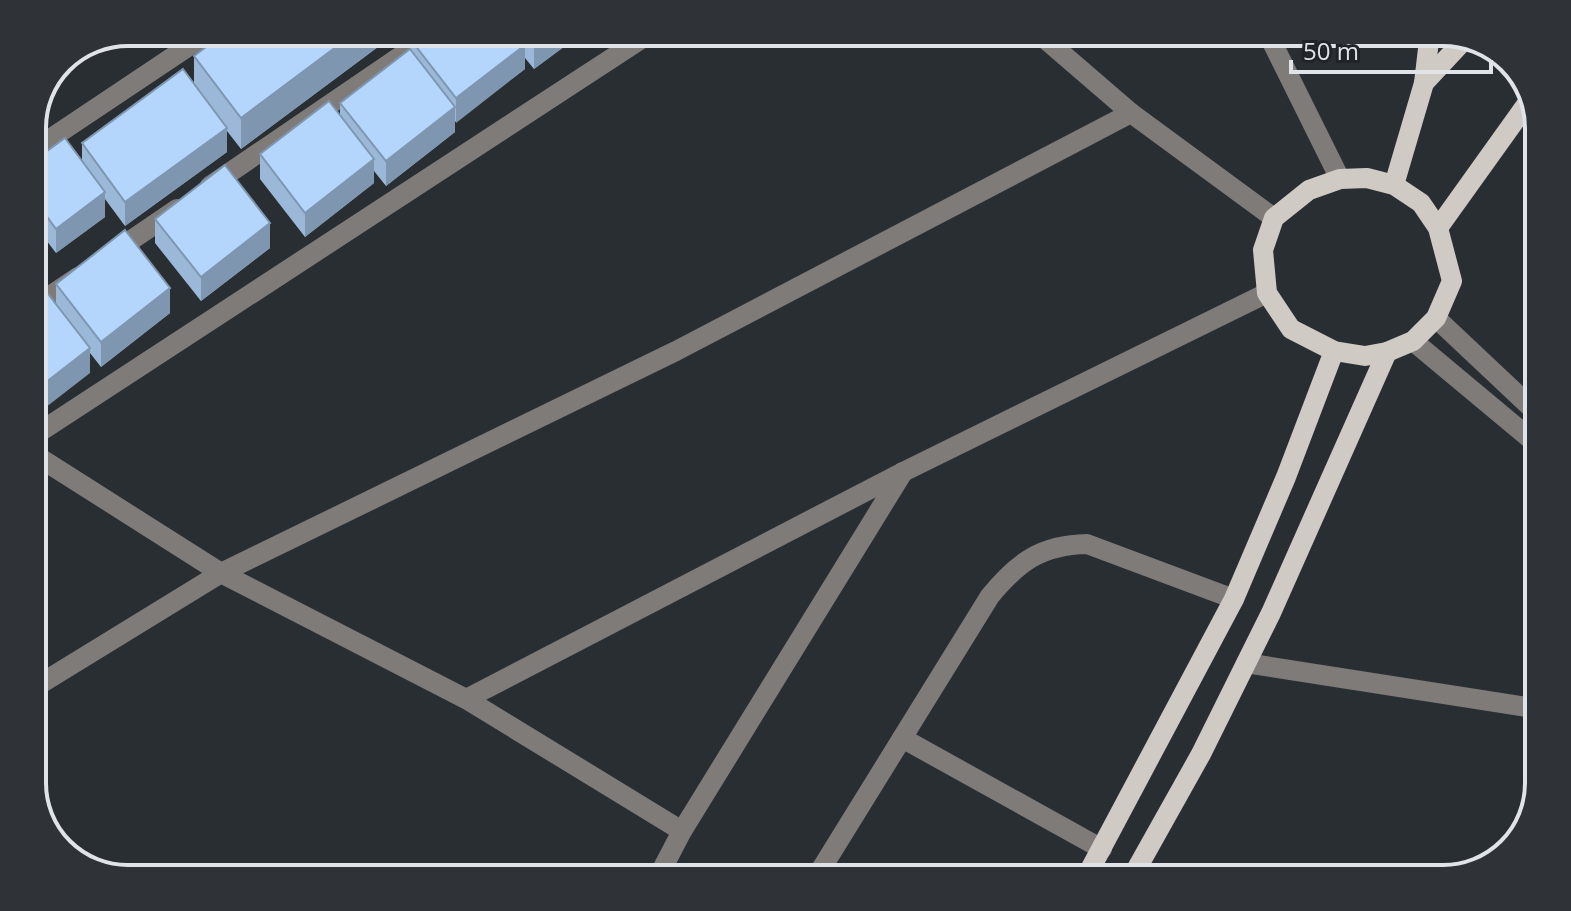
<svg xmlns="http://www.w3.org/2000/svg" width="1571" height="911" font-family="'Open Sans',sans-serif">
<rect width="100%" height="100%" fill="#292e33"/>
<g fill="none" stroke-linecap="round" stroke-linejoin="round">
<!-- minor -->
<g stroke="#7e7b79" stroke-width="20">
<polyline points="1037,32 1131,113 1274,218"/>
<polyline points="1267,32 1340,179"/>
<polyline points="32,151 210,32"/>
<polyline points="210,186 436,32"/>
<polyline points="111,254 177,209"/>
<polyline points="32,308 78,277"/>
<polyline points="1436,318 1539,415"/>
<polyline points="1413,341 1539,446"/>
<polyline points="32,437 652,32"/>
<polyline points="32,453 221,573 466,699 682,831"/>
<polyline points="1246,663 1539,709"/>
<polyline points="32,689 221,573 676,351 1131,113"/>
<polyline points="466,699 903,472 1267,293"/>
<polyline points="902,738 1102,849"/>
<polyline points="657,879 682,831 903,472"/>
<path d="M815,879l175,-283c28,-34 51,-51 97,-52l147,55"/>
</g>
<!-- major -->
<g stroke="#cfcac4" stroke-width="20">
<polyline points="1424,83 1430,32"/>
<polygon points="1367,178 1394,185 1421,203 1438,228 1452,281 1436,318 1413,341 1387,352 1365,356 1334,351 1291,329 1267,293 1263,250 1274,218 1309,190 1340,179"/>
<polyline points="1394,185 1424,83 1466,38"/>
<polyline points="1438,228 1531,98"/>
<polyline points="1085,879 1234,599 1286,477 1334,351"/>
<polyline points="1131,879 1201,754 1271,613 1387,352"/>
</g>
</g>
<!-- wall -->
<g fill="#9bb8d9">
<polygon points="398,32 241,149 227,131 227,152 125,226 105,199 105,217 56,253 43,236 43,255 32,263 32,162 82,161 82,143 194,83 194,56"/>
<polygon points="421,32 584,32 534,69 525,58 525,69 455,122 455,132 386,186 374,171 374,183 305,237 260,179 260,154 340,116 340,103 411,50 411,40"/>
<polygon points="155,219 270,248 201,301 155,243"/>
<polygon points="56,284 170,313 101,367 90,353 90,373 56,304"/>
</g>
<!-- shaded-wall -->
<g fill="#7e96b0">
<polygon points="356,32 398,32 241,149 241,118"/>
<polygon points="551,32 584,32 534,69 534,45"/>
<polygon points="525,45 525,69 456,123 456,98"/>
<polygon points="455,107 455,132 386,186 386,161"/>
<polygon points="227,128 227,152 125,226 125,202"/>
<polygon points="374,159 374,183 305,237 305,213"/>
<polygon points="105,192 105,217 56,253 56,229"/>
<polygon points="270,223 270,248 201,301 201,277"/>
<polygon points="43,231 43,255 32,263 32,239"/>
<polygon points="170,288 170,313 101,367 101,342"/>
<polygon points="90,348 90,373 32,418 32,393"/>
</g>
<!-- building -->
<g fill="#b4d6fc" stroke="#7e96b0" stroke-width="2">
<polygon points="226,32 356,32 241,118 194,56"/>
<polygon points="421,32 516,32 525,45 456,98 411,40"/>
<polygon points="524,32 551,32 534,45"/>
<polygon points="410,49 455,107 386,161 340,103"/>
<polygon points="183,69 227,128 125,202 82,143"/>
<polygon points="329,101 374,159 305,213 260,154"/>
<polygon points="65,138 105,192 56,229 32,196 32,162"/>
<polygon points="225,165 270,223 201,277 155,219"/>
<polygon points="32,216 43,231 32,239"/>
<polygon points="125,230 170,288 101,342 56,284"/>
<polygon points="45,290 90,348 32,393 32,300"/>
</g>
<!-- crop -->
<path d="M0 0H1571V911H0ZM128 46H1443A82 82 0 0 1 1525 128V783A82 82 0 0 1 1443 865H128A82 82 0 0 1 46 783V128A82 82 0 0 1 128 46Z" fill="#2f3338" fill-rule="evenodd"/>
<path fill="none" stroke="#e0e3e7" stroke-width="4" d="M128 46H1443A82 82 0 0 1 1525 128V783A82 82 0 0 1 1443 865H128A82 82 0 0 1 46 783V128A82 82 0 0 1 128 46Z"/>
<!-- scale -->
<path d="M1291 60v12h200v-12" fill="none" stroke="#e0e3e7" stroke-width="4"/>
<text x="1303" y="60" font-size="24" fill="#e0e3e7" stroke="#202429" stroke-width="6" paint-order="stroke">50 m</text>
</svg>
